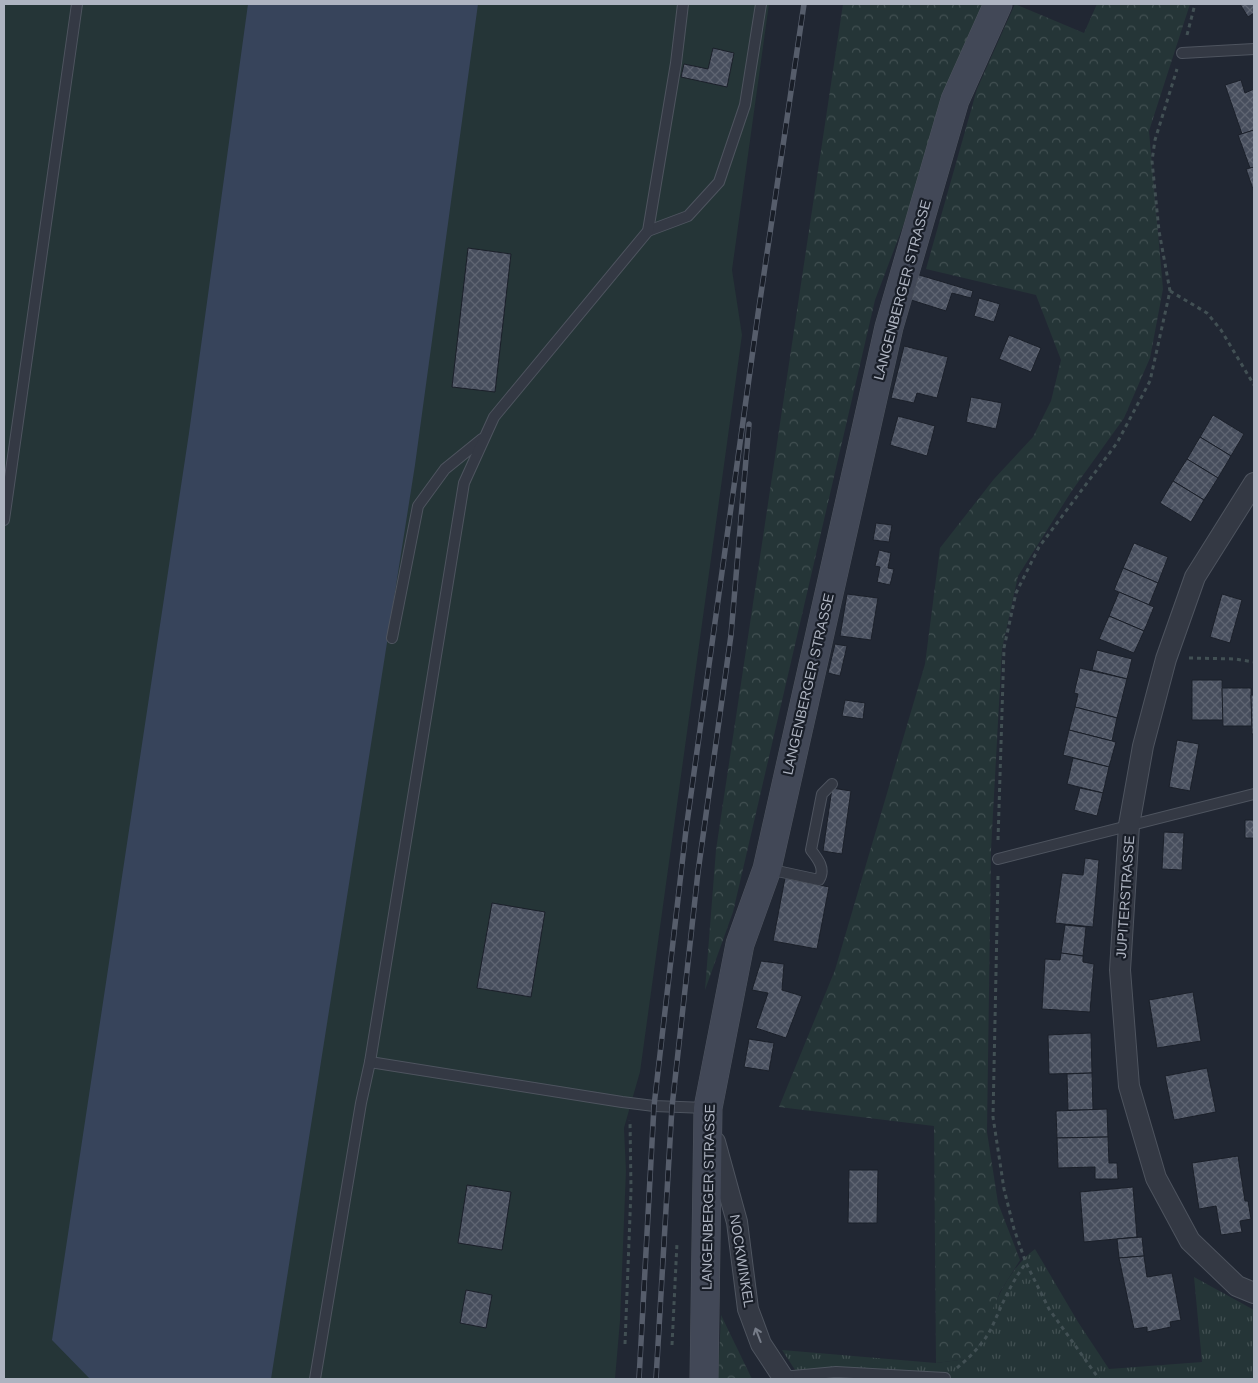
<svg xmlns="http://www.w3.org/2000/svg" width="1258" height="1383" font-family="Arial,sans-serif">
<defs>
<pattern id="forest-crowns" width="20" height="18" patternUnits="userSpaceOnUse" patternTransform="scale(1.25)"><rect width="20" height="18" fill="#253537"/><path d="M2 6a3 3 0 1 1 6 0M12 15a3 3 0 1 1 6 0" fill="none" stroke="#425052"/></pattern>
<pattern id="park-tufts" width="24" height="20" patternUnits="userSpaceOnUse" patternTransform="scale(1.25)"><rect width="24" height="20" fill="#253537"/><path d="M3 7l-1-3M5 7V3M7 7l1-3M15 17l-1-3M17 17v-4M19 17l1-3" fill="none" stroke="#425052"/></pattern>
<pattern id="building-cross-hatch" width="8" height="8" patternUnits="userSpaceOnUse" patternTransform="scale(1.25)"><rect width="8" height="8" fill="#474e5d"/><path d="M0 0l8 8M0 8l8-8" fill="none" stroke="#5f6572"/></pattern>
</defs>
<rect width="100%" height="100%" fill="#212733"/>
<!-- grass -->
<polygon fill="#253537" points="4,4 769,4 732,270 742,335 640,1072 624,1128 626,1171 620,1321 615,1379 4,1379"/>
<!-- forest -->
<g fill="url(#forest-crowns)">
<polygon points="843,4 994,4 951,99 875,300 733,912 705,990 716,850"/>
<polygon points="1015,4 1084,33 1097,4 1190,4 1149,131 1163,289 1150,358 1124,418 1071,492 1018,576 1002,649 991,850 987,1132 998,1203 1020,1260 1000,1292 975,1358 936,1363 934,1126 779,1107 835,970 925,664 940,548 994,479 1033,437 1051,401 1061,360 1036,295 926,269 977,89"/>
<polygon points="721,1315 752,1379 718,1379"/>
</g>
<!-- park -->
<path fill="url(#park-tufts)" d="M1035,1249l43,73 31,47 93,-7 -8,-85 60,33v69h-453l-19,-29 154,13 38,-5c15,-39 27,-83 61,-109z"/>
<!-- water -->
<polygon fill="#37445b" points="248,4 478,4 415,465 271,1379 90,1379 52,1340 189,433"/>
<!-- building -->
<g fill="url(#building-cross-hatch)" stroke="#1b202a">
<polygon points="1240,4 1254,4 1254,13 1248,17"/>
<polygon points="713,48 734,53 727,87 681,77 684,64 708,69"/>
<polygon points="1241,80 1245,93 1254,89 1254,130 1242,134 1225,85"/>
<polygon points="1254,130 1254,167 1250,168 1238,135"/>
<polygon points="1254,167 1254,192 1246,169"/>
<polygon points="468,248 511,254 495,392 452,387"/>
<polygon points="916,274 973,291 971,298 952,293 946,311 908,299"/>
<polygon points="979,298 1000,304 994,322 974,316"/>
<polygon points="1009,335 1041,348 1031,372 999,359"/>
<polygon points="904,346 948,357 937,398 917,393 914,403 891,398"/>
<polygon points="971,397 1002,403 996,429 966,422"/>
<polygon points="1213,415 1244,434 1231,456 1200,437"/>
<polygon points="898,416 935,426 927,456 890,445"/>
<polygon points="1200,437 1231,456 1218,478 1187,459"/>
<polygon points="1187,459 1218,478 1204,500 1173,481"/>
<polygon points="1173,481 1204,500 1191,522 1160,503"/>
<polygon points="876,523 892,525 889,542 873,540"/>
<polygon points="1134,543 1168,557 1158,583 1123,568"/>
<polygon points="879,550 891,553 888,568 894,569 890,585 877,582 880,567 875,566"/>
<polygon points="1123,568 1158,583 1149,605 1114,590"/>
<polygon points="1119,592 1154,607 1144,631 1109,616"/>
<polygon points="847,594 878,598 871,640 840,636"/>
<polygon points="1222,594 1242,600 1230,643 1210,637"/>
<polygon points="1109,616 1144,631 1134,653 1099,639"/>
<polygon points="835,644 847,646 840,676 828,673"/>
<polygon points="1097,650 1132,659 1127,679 1092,670"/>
<polygon points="1080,668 1127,679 1117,718 1075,707 1078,694 1074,693"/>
<polygon points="1192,680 1222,680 1223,720 1192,720"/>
<polygon points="1222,688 1251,688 1252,726 1223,726"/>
<polygon points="1251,695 1254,695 1254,734 1252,734"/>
<polygon points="845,700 865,703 863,719 842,716"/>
<polygon points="1075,707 1117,718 1112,741 1069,730"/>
<polygon points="1069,730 1116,742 1109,767 1063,755"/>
<polygon points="1177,740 1199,744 1190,791 1169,787"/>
<polygon points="1073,758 1109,767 1103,793 1067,784"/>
<polygon points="832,788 851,791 842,854 823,851"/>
<polygon points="1080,788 1103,793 1097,816 1074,810"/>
<polygon points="1245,820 1254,820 1254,873 1254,838 1245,838"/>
<polygon points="1164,832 1184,833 1182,870 1162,869"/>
<polygon points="1085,858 1099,860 1093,927 1055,923 1062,873 1083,875"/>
<polygon points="785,878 829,887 817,949 773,941"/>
<polygon points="492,903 545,912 531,997 477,988"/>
<polygon points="1065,925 1086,927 1083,956 1061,953"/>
<polygon points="1061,953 1083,956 1083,962 1094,964 1090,1012 1042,1009 1045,959 1060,960"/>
<polygon points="761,961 784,964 782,990 802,996 786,1038 756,1028 768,993 752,990"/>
<polygon points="1193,992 1201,1041 1157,1048 1149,1000"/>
<polygon points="1091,1033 1092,1073 1049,1074 1048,1035"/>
<polygon points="749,1039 774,1043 769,1071 744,1067"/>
<polygon points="1207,1068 1216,1112 1174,1120 1165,1076"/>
<polygon points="1092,1073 1093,1110 1068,1110 1067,1074"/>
<polygon points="1107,1109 1108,1137 1057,1138 1056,1111"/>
<polygon points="1108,1137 1109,1163 1117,1163 1118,1179 1095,1179 1095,1167 1058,1168 1057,1138"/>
<polygon points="1238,1156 1245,1201 1248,1201 1251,1219 1240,1221 1242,1232 1221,1235 1216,1206 1199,1209 1192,1163"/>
<polygon points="849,1170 878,1170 877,1223 848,1223"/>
<polygon points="467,1185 511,1192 502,1250 458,1243"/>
<polygon points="1133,1187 1137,1237 1084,1242 1080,1192"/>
<polygon points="1142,1237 1144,1256 1119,1258 1117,1239"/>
<polygon points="1144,1256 1147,1277 1172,1273 1181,1320 1170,1322 1171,1327 1147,1332 1147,1327 1134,1329 1119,1258"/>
<polygon points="466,1290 492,1295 486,1328 460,1323"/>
</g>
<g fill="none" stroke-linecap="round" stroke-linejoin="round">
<defs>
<g id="lane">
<polyline points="1182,53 1254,49"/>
<polyline points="648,231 688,216 719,182 745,105 761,4"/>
<polyline points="4,520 77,4"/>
<polyline points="392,638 418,506 445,469 482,439"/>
<polyline points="998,859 1254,794"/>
<path d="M768,869l51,11c7,-11 -1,-21 -8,-30l11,-56 10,-10"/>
<polyline points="370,1062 622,1102 654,1106 706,1108"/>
<polyline points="782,1377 836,1372 945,1378"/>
<polyline points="315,1379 361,1103 370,1062 464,483 494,417 648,231 676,63 683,4"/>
</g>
<g id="street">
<polyline points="1254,483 1195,577 1166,659 1143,746 1129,825 1120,970 1129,1086 1156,1178 1190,1241 1237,1286 1254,1293"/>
<polyline points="715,1142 737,1222 748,1309 761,1344 784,1379"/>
</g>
<polyline id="secondary" points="704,1379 708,1108 740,944 767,869 889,327 955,100 998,4"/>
</defs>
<!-- lane casing -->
<use href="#lane" stroke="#4e545f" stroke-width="12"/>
<!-- street casing -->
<use href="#street" stroke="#4e545f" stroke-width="22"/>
<!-- secondary casing -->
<use href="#secondary" stroke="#4e545f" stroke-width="29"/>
<!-- path -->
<g stroke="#425054" stroke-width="3" stroke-dasharray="4 4" stroke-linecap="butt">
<polyline points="1187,35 1195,4"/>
<polyline points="1170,291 1207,313 1221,330 1254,385"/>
<polyline points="1189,658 1235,659 1254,662"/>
<polyline points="998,840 1004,648 1016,593 1039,547 1117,443 1150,381 1170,291 1159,231 1152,161 1155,140 1177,69"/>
<polyline points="998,876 993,1117 1004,1189 1014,1229 1026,1263 1049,1309 1099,1379"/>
<polyline points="625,1344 631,1190 630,1120"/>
<polyline points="672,1345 677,1243"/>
<path d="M957,1368c13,-11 26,-24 34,-39 11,-24 19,-45 35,-66"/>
</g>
<!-- lane -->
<use href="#lane" stroke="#343944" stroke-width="10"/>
<!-- street -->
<use href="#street" stroke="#343944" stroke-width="20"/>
<!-- secondary -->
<use href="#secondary" stroke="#424857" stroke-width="28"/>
<defs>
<g id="rail">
<polyline points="639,1379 654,1106 686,830 758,314 804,4"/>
<polyline points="656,1379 672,1107 698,872 731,635 749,424"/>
</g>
</defs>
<!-- rail casing -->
<use href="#rail" stroke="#565d6b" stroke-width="5.5"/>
<!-- rail -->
<use href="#rail" stroke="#191e28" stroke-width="4" stroke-dasharray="11" stroke-linecap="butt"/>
</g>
<!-- one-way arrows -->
<defs><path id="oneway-shaft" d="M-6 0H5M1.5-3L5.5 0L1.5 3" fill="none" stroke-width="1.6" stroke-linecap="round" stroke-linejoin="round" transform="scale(1.25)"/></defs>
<use stroke="#777d89" href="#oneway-shaft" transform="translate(758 1335) rotate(-111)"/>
<g text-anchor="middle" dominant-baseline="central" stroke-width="4.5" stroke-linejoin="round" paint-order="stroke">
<!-- street labels -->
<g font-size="14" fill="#aeb4c1" stroke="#191e28">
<text transform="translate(902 290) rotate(-75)">LANGENBERGER STRASSE</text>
<text transform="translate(808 684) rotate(-77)">LANGENBERGER STRASSE</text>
<text transform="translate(1125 897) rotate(-86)">JUPITERSTRASSE</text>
<text transform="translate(708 1197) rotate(-89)">LANGENBERGER STRASSE</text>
<text transform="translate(742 1261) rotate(81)">NOCKWINKEL</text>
</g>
</g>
<!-- border -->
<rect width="1258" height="1383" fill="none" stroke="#aeb4c1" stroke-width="10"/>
</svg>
